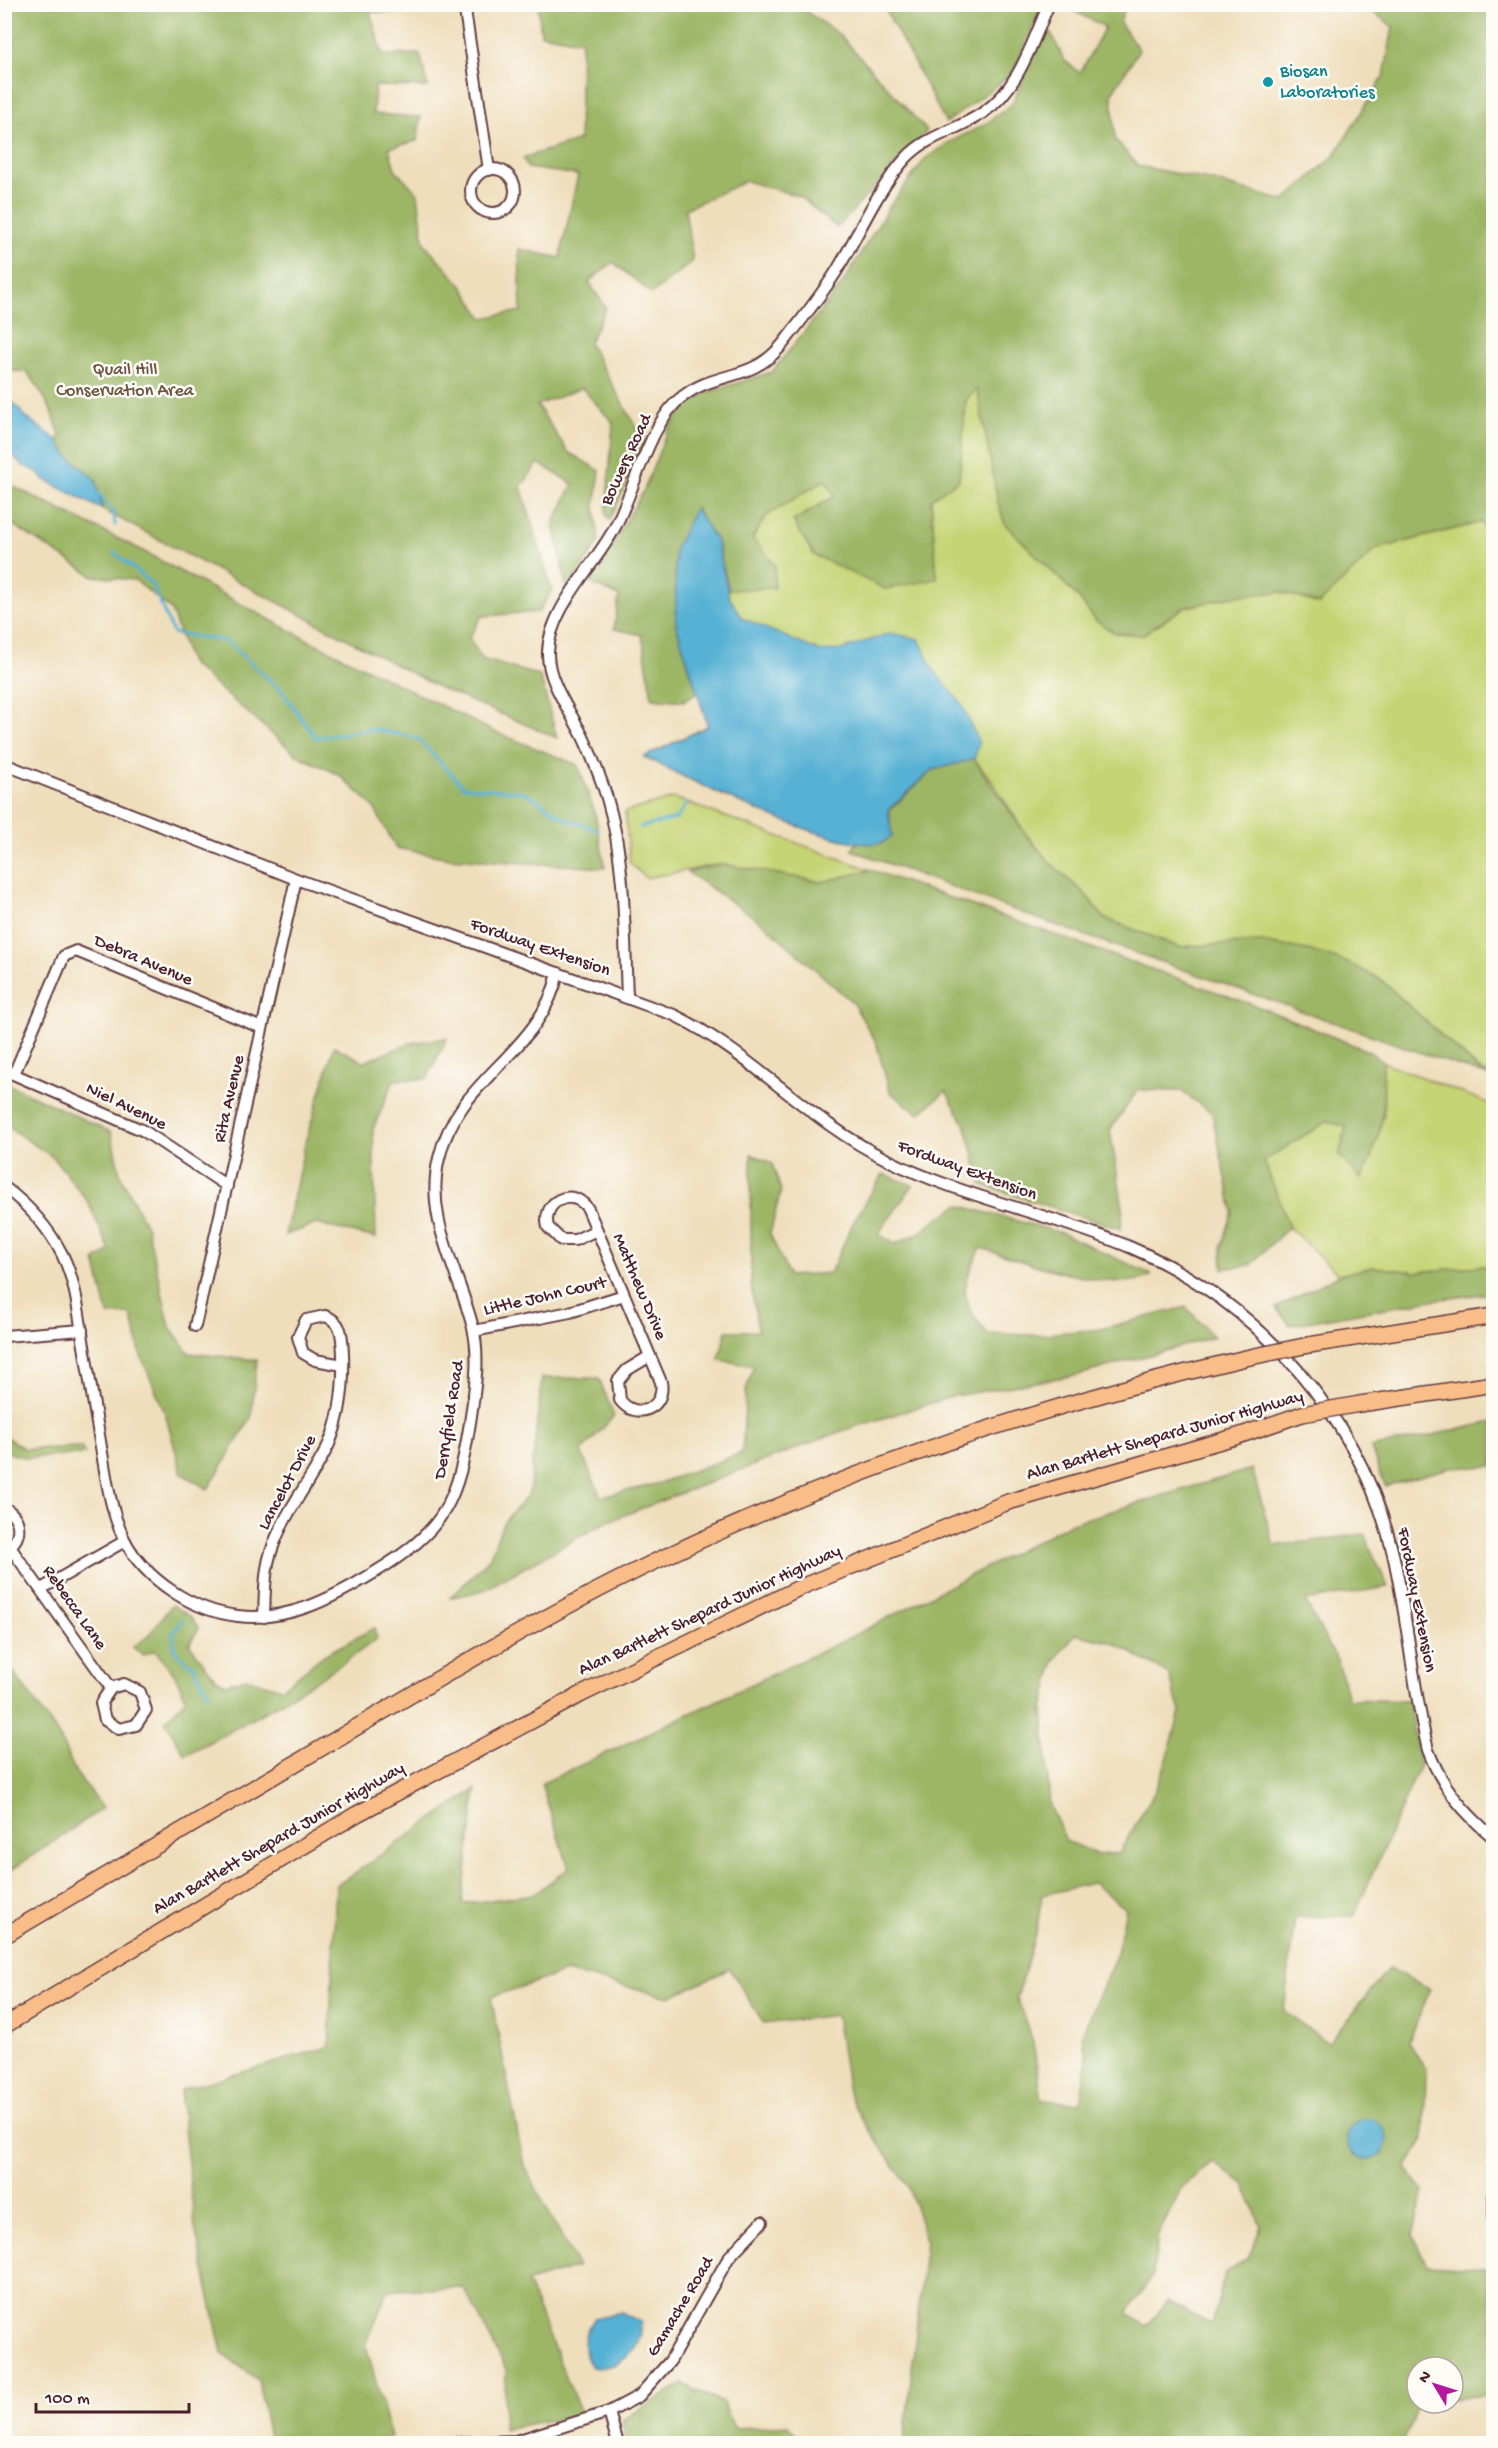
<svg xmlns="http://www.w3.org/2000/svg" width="1498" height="2448" font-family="'Gochi Hand',sans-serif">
<rect width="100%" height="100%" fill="#fdfcf7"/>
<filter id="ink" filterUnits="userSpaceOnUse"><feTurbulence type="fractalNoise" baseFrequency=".0167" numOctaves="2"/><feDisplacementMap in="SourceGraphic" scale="12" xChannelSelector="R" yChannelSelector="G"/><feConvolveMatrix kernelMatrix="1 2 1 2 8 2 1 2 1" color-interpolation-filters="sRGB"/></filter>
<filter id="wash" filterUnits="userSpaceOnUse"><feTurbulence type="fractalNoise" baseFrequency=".008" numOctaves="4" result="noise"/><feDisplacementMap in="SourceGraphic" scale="24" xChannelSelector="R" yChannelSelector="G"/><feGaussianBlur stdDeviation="1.35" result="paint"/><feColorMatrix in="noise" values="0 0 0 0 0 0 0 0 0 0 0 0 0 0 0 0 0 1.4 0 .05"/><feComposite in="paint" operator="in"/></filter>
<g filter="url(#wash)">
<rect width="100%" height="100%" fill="#efdebc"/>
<!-- green -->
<g fill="#c5d475" stroke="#887a50" stroke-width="1.5">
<polygon points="978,389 998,502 1005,524 1078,597 1096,621 1142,635 1183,608 1233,596 1281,592 1319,604 1376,549 1482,522 1494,543 1493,1071 1484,1074 1380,979 1261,942 1179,947 1104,918 1085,894 1050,863 1025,833 993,782 974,759 892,836 857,842 798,826 722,795 644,757 708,726 676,625 717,542 730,590 775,565 752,539 766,516 825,479 836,496 937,578 931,499 959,480 966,399"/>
<polygon points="674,798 871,870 822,882 721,864 646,878 630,863 625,812"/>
<polygon points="1383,1062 1493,1105 1493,1265 1416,1272 1373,1267 1339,1275 1289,1227 1264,1161 1327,1121 1346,1127 1384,1117"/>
</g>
<!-- forest -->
<g fill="#9cb666" stroke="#736a48" stroke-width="1.5" fill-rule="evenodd">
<path d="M5,5h415v7h-50l13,43 37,-1 8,33 -53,-1 -2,28 48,3 -4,24 -28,7 6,21 23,25 6,49 39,44 20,31 38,-7 -2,-62 41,9 18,-83 -50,-7 -5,-10 56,-18 2,-99 -40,-7 -3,-29h259l43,30 87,96 -90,97 -38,-32 -53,-15 -61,28 8,52 -41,33 -39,-32 -24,20 17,26 -17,35 56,100 -35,77 -4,-5 7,-92 -31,-35 -45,17 31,47 32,19 -5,36 4,34 -32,50 -13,-68 19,-39 -35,-21 -17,24 31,103 -13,22 -57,4 -13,22 13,21 58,17 17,62 -119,-51 -335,-177 -8,-31 -27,-23 -11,-16 3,-4c-7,-25 -17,-44 -33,-64l-16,-1 -6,2z"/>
<polygon points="883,5 1043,5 1012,74 946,123"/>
<polygon points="1066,5 1125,5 1120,23 1139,50 1112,93 1115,139 1138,166 1213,181 1284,201 1334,156 1384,76 1393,27 1364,5 1493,5 1493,543 1481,522 1376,549 1319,604 1281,592 1233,596 1183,608 1142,635 1115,633 1096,621 1078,597 1005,524 998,502 977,389 966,400 959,480 931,499 937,579 885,589 814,555 793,521 835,496 825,480 766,516 752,538 775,565 774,588 729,590 717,542 695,509 676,625 697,692 684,701 652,698 642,635 614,629 619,596 590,583 644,490 669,427 685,408 706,393 772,372 843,283 889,207 926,158 948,143 984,125 1012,104 1047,24 1064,60 1080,73 1105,27 1066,7"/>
<polygon points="4,482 137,548 304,638 495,732 578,765 595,814 605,868 449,858 396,848 373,806 338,774 297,755 190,663 171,610 135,580 93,576 5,520"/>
<polygon points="974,759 1025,833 1050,863 1085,894 1104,918 1179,947 1261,942 1308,950 1346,962 1380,979 1483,1074 1493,1071 1493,1078 1030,916 852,850 857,842 882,843 890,837 890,810 933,770"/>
<path d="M721,864l101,18 49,-12 391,138 106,43 15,11c1,53 2,69 -22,117l-22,-24 7,-28 -19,-6 -63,40 25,66 -39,38 -27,4 -1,-23 11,-35 -21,-98 -31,-22 -43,-1 -28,40 13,78 -2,21 -139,-44 -16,-58 -20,-36 -27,23 -29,-22 -14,-50 -23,-39 -89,-79 -77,-52z"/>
<polygon points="447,1038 427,1079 394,1080 373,1129 376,1238 317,1224 285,1235 306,1140 334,1046 364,1062 411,1043"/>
<polygon points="5,1083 111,1132 120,1174 147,1228 170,1327 189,1353 257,1360 251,1418 208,1489 182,1474 165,1413 141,1356 131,1314 108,1315 95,1260 110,1251 88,1202 54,1158 5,1125"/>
<path d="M751,1154l21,9 9,27 -11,44 19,42 41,-3 24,-52 29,-47 30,11 -35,49 17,10 22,-10 41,-29 104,28 90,42c-30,22 -137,-16 -171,-27 -21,41 -23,50 7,86l47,1 66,-6 85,-22 28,30 -132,37 -128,22 -112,35 -238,92 -120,67 -34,8 39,-39 14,-36 26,-29 13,-116h57l15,38 -33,36 20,45 59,-14 82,-30 4,-63 8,-24 -35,-6 7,-29h32l-7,-46z"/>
<polygon points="1493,1265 1493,1293 1432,1300 1290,1325 1276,1308 1339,1275 1373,1267 1416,1272"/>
<polygon points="1493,1422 1493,1466 1449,1468 1385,1486 1371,1448"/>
<polygon points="4,1436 25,1449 81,1447 85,1454 27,1458 5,1452"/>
<path d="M1252,1469l22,77 90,-12 24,53 -83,14 33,61 10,37 60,2 12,64 -66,151 -59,1 -11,94 44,32 61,-75 41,21 -21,53 17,28 -2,69 -18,29 18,24 -11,43 14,30 61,3 5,70v56l-40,5v-32h-36v36h10l-9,1 -15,39h-499l22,-202 -17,-54 -46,-66 -15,-29 -12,-77 -72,9 -34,-55 -61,28 -103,-25 -75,25 33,169 54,101 -51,15 54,132 -78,15 3,-60 -42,-81 -76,2 -22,55 25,92 -31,6h-90l-12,-63 -36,-27 -27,-125 -15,-138 149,-43 7,-161 140,-97 -14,115 72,-10 35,-26 -28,-84 302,-143 229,-118zM1075,1634l39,9 55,31 11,38 -13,48 -13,33 -35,60 -21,2 -32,-14 -16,-35 -7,-97 11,-48zM1093,1883l33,26 -9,44 -35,82 5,25 -7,43 -38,-3 -9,-57 -16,-45 20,-70 5,-33zM1212,2162l32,22 17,42 -12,31 -24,16 -13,52 -44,-24 -22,25 -19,-13 26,-38 5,-40 25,-49z"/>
<path d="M172,1605l18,11 9,12 -10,16 27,35 10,5 20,-6 35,11 43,-34 50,-27 3,11c-61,45 -125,81 -192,116l-20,-34 21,-22 -11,-24 -20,-25 -12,5 -10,-8 14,-10z"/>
<polygon points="5,1661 58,1734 76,1773 103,1808 5,1874"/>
<polygon points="683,2384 723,2403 734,2428 788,2425 803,2443 627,2443 622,2420"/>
</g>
<!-- water -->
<g fill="#56b1d4" stroke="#506880" stroke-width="1.5">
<polygon points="4,393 27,418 57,440 68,456 95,479 103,510 45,480 36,471 22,465 5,447"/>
<path d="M695,508l22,34 12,55 13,21 79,34 21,-2 48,-17 29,6 15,32 27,32 18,40 -5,16 -41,11 -45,40 4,26c-4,2 -7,6 -11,7 -51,8 -189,-62 -237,-86l64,-31 -32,-101 -1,-76z"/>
<circle cx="1367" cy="2139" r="20"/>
<path d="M622,2312l19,11c3,26 -24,49 -49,44 -12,-17 -10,-32 2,-49z"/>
</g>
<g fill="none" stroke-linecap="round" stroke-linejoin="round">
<!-- stream -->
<g stroke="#56b1d4" stroke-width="3">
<polyline points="96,491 113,511 115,525"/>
<polyline points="114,552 152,584 173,633 226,641 281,690 316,738 371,729 417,738 464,787 525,792 564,818 598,830"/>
<polyline points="640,827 676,819 687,803"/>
<polyline points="183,1620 173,1633 175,1652 194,1667 209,1695"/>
</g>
</g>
</g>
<g filter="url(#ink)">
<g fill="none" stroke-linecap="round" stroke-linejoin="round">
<defs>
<g id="minor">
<polyline points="464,4 489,170"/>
<circle cx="493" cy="191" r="22"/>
<path d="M4,764l292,115 378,136c78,38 134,106 212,144 78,39 166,55 246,89 127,55 229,170 261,306 15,64 19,131 35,196 14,37 35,62 66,88"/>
<path d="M627,996c-3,-66 -1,-134 -20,-198 -6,-19 -14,-39 -22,-57 -12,-27 -38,-58 -37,-89 1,-42 45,-85 65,-121 21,-38 36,-109 69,-134 34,-27 68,-14 100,-52 18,-23 38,-48 54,-73 23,-38 40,-81 70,-114 21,-23 53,-28 78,-46 35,-24 48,-70 65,-108"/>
<polyline points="4,1070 144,1131 227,1186"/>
<polyline points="14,1074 64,956 76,951 262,1028"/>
<path d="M4,1187c24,18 44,40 58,67 14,28 17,61 22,92 6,36 12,71 18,107 5,29 9,59 22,86 21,41 69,72 114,77 49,6 93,-17 134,-42 75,-45 86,-73 99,-158 4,-28 9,-59 2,-88 -14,-57 -49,-109 -34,-170 19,-82 101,-103 119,-185"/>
<path d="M597,1230l-22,10h-14l-13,-13c-7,-26 25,-41 40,-18l73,173c5,27 -26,39 -41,18l-2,-19 9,-11 23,-14"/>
<polyline points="195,1326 296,879"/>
<polyline points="474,1331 570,1312 624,1295"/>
<polyline points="4,1336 82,1330"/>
<path d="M4,1508c19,9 19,32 1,42"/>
<polyline points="10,1547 111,1688 101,1703 105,1720 119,1729 136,1725 146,1710 140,1692 124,1684 111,1688"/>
<polyline points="41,1589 125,1541"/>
<path d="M264,1617c1,-23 0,-46 8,-68 13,-38 40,-69 57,-105 12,-28 15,-60 14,-90 -1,-17 0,-32 -18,-38l-19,4 -8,17 5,16 12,7 28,5"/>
<polyline points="1494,2141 1494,2258"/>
<polyline points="609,2412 618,2444"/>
<polyline points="414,2444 516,2441 609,2412 639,2396 670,2361 729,2257 762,2222"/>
</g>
<g id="highway">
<polyline points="1309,1345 1494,1316"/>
<polyline points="1360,1404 1494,1384"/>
<path d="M4,1936c114,-67 227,-135 341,-202 101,-60 203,-121 309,-172 191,-92 390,-158 596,-205"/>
<polyline points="4,2026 357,1814 580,1695 801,1587 1008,1502 1238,1436 1302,1414"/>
</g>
</defs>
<!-- minor casing -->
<use href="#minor" stroke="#633c41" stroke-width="14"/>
<!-- highway casing -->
<use href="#highway" stroke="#633c41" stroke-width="18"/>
<!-- minor -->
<use href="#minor" stroke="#fff" stroke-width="10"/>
<!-- highway -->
<use href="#highway" stroke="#f9bd89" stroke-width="15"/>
<defs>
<g id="highway-bridge">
<polyline points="1250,1357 1309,1345"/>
<polyline points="1302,1414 1360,1404"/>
</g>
</defs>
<!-- highway-bridge casing -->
<use href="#highway-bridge" stroke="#633c41" stroke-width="18" stroke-linecap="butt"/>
<!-- highway-bridge -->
<use href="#highway-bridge" stroke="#f9bd89" stroke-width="15"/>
</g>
</g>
<!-- markers -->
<circle fill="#0f9aa8" stroke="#fdfcf7" stroke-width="2" cx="1268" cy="82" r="6"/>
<g text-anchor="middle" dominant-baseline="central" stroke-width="5" stroke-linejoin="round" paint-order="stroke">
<!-- culture labels -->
<g font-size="18" fill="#0d838f" stroke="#fdfcf7" text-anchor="start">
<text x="1280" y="72">Biosan<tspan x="1280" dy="21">Laboratories</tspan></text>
</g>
<!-- park labels -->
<g font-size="18" fill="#6f5541" stroke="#fdfcf7">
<text x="125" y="370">Quail Hill<tspan x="125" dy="21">Conservation Area</tspan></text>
</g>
<!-- street labels -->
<g font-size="18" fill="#4a1f2b" stroke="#fdfcf7">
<text transform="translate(627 460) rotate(-65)">Bowers Road</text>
<text transform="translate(540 948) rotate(19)">Fordway Extension</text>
<text transform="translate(143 961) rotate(23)">Debra Avenue</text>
<text transform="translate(230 1099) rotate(-77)">Rita Avenue</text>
<text transform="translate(126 1107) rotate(26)">Niel Avenue</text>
<text transform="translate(967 1171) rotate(20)">Fordway Extension</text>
<text transform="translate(639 1287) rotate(67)">Matthew Drive</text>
<text transform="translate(545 1297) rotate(-13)">Little John Court</text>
<text transform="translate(450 1420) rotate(-81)">Derryfield Road</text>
<text transform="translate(1165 1436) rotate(-16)">Alan Bartlett Shepard Junior Highway</text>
<text transform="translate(288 1483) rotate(-62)">Lancelot Drive</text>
<text transform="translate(1416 1600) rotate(79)">Fordway Extension</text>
<text transform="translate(74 1608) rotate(55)">Rebecca Lane</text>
<text transform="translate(710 1611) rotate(-25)">Alan Bartlett Shepard Junior Highway</text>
<text transform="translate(279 1839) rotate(-30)">Alan Bartlett Shepard Junior Highway</text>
<text transform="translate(681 2307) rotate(-59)">Gamache Road</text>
</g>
</g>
<!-- margin -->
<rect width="1498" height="2448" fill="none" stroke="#fdfcf7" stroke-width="24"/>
<!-- north arrow -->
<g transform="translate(1435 2385) rotate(308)"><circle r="28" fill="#fdfcf7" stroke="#b5a4a5" stroke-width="1.5"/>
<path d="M0-4.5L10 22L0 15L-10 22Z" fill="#b5179e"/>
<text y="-9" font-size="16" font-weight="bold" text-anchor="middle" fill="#4a1f2b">N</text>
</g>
<!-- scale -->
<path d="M36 2403v9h153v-9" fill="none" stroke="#4a1f2b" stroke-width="3"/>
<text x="45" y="2403" font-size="18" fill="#4a1f2b" stroke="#fdfcf7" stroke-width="4.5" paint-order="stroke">100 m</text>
</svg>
